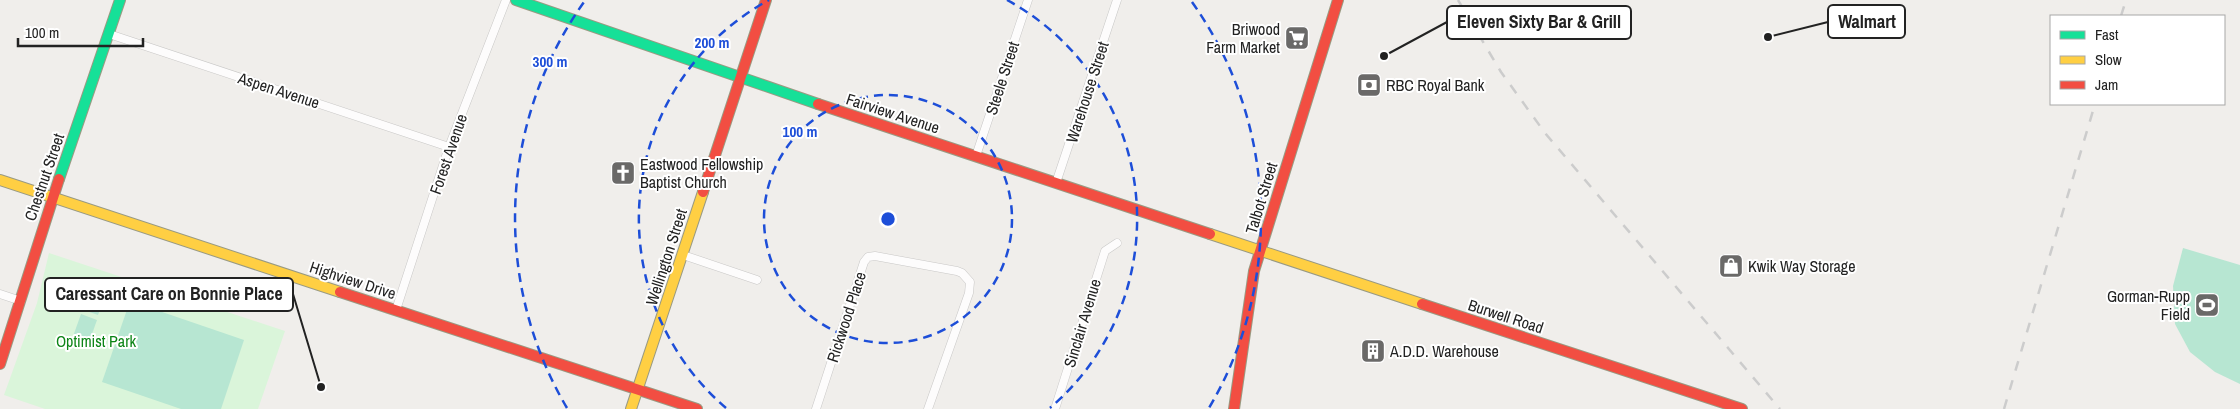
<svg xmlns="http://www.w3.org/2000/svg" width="2240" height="409" font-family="'Archivo Narrow',sans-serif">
<rect width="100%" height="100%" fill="#f0eeeb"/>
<!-- park -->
<polygon fill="#daf5da" points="49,253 285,331 258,409 45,409 4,395 37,303"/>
<!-- pitch -->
<g fill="#b7e6d2">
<polygon points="2183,248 2240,265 2240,384 2215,372 2190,352 2175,324 2173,286"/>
<polygon points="91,282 108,288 98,315 81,309"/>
<polygon points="130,301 244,340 221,409 181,409 102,382"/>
<polygon points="81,314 97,320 87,348 71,342"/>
</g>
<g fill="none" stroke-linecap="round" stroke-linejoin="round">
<defs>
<g id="street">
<polyline points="109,34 449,147"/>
<polyline points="976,156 1028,0"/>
<polyline points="1056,183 1117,0"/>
<polyline points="683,255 757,280"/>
<polyline points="0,294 21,301"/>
<polyline points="396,310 449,147 506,0"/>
<polyline points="816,409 864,262 868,257 875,256 957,271 962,273 970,282 969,293 928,409"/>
<polyline points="1055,409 1105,251 1117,243"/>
</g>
<g id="fast">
<polyline points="516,0 818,104"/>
<polyline points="59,179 120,0"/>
</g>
<g id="slow">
<polyline points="0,180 340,292"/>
<polyline points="1210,234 1422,304"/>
<polyline points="631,409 703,192"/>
</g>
<g id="jam">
<polyline points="818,104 1210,234"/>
<polyline points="703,192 766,0"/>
<polyline points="340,292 697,409"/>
<polyline points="1422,304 1742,409"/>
<polyline points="0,364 59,179"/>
<polyline points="1234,409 1254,271 1338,0"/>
</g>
</defs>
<!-- street casing -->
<use href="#street" stroke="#c9c8c7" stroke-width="9"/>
<!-- fast casing -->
<use href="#fast" stroke="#999a82" stroke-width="12"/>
<!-- slow casing -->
<use href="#slow" stroke="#999a82" stroke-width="12"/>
<!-- jam casing -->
<use href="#jam" stroke="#999a82" stroke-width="12"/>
<!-- street -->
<use href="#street" stroke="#fdfcfc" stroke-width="8"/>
<!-- fast -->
<use href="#fast" stroke="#16e098" stroke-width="10"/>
<!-- slow -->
<use href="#slow" stroke="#ffcf43" stroke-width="10"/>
<!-- jam -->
<use href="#jam" stroke="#f24e42" stroke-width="10"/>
<!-- rail -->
<g stroke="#ccc" stroke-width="2.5" stroke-dasharray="10 10" stroke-linecap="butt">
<polyline points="1458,0 1501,72 1545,133 1780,409"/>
<polyline points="2121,16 2126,0"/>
<polyline points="2004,409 2095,104"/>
</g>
</g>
<!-- distance rings -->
<g fill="none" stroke="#1d4ed8" stroke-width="2.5" stroke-dasharray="9 6">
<circle cx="888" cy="219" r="124"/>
<path d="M726 408A249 249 0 0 1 769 0M1007 0A249 249 0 0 1 1050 408"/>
<path d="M567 408A373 373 0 0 1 584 2M1192 2A373 373 0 0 1 1209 408"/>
</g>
<!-- icons -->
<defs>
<symbol id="supermarket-square" viewBox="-11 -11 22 22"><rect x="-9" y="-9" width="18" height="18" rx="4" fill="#6a6968" stroke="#fff"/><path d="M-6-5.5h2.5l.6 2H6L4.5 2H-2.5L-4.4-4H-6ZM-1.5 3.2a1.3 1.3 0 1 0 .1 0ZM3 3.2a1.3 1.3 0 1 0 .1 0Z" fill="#fff"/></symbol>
<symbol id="bank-square" viewBox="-11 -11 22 22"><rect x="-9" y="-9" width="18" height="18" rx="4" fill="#6a6968" stroke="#fff"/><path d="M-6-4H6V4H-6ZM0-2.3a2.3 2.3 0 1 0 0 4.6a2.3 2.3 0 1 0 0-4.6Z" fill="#fff"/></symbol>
<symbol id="church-square" viewBox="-11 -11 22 22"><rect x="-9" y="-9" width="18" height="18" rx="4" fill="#6a6968" stroke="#fff"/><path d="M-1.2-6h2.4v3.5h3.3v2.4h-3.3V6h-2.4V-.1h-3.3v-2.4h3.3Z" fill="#fff"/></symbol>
<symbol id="shop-square" viewBox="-11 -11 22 22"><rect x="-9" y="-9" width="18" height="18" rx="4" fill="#6a6968" stroke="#fff"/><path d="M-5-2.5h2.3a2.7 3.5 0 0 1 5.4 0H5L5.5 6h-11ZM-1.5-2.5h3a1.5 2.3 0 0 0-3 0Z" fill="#fff"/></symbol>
<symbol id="stadium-square" viewBox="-11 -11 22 22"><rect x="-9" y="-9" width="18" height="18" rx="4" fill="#6a6968" stroke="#fff"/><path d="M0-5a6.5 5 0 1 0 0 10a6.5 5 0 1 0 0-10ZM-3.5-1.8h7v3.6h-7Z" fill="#fff"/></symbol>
<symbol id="building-square" viewBox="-11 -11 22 22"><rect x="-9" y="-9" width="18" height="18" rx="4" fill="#6a6968" stroke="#fff"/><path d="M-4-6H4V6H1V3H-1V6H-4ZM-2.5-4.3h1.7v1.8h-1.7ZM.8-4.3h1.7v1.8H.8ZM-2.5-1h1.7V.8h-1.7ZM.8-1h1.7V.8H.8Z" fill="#fff"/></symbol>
</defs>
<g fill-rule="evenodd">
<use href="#supermarket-square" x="1283" y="24" width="28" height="28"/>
<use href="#bank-square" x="1355" y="71" width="28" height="28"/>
<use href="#church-square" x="609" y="159" width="28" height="28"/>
<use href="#shop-square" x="1717" y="252" width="28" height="28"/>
<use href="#stadium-square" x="2193" y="291" width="28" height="28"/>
<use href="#building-square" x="1359" y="337" width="28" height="28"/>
</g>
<g text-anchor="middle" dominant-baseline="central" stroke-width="4" stroke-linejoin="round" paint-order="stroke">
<!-- poi labels -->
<g font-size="16" fill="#222" stroke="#fff" text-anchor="start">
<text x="1280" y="29" text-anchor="end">Briwood<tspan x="1280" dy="18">Farm Market</tspan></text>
<text x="1386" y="85">RBC Royal Bank</text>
<text x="640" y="164">Eastwood Fellowship<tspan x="640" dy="18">Baptist Church</tspan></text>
<text x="1748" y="266">Kwik Way Storage</text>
<text x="2190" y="296" text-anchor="end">Gorman-Rupp<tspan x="2190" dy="18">Field</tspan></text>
<text x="1390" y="351">A.D.D. Warehouse</text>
</g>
<!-- street labels -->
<g font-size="16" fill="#222" stroke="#fff">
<text transform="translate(1002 78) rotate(-72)">Steele Street</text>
<text transform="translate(279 90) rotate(18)">Aspen Avenue</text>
<text transform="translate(1087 92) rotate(-72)">Warehouse Street</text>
<text transform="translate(893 113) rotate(18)">Fairview Avenue</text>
<text transform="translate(448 154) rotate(-71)">Forest Avenue</text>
<text transform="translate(44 177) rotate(-71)">Chestnut Street</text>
<text transform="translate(1261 198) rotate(-73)">Talbot Street</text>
<text transform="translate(666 257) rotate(-72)">Wellington Street</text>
<text transform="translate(353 280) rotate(18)">Highview Drive</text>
<text transform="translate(1506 316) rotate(18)">Burwell Road</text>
<text transform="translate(846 317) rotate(-72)">Rickwood Place</text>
<text transform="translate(1082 323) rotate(-73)">Sinclair Avenue</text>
</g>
<!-- park labels -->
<g font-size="16" fill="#0c8416" stroke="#fff">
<text x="96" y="341">Optimist Park</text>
</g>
</g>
<circle cx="888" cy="219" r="8" fill="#1d4ed8" stroke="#fff" stroke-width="2.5"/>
<g font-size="15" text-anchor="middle" font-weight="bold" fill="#1d4ed8" stroke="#fff" stroke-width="4" stroke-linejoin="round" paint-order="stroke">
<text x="712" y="48">200 m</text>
<text x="550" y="67">300 m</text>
<text x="800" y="137">100 m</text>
</g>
<!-- callouts -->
<path fill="none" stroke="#222" stroke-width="2" d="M1768 37L1828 22M1384 56L1447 22M321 387L293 294"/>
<g fill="#222" stroke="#fff" stroke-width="2">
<circle cx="1768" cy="37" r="5"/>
<circle cx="1384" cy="56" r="5"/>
<circle cx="321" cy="387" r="5"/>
</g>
<g fill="#fff" stroke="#222" stroke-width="2">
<rect x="1828" y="5" width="77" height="33" rx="5"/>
<rect x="1447" y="6" width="184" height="33" rx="5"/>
<rect x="45" y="278" width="248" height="33" rx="5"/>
</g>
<g font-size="18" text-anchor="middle" font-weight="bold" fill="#222">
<text x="1867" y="28">Walmart</text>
<text x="1539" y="28">Eleven Sixty Bar &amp; Grill</text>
<text x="169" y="300">Caressant Care on Bonnie Place</text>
</g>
<!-- legend -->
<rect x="2050" y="15" width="175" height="90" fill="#ffffff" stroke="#a7a7a7"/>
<rect x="2060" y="31" width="25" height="8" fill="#16e098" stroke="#a7a7a7"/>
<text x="2095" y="40" font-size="15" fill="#222222">Fast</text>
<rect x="2060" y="56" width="25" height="8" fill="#ffcf43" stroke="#a7a7a7"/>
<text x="2095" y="65" font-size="15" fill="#222222">Slow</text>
<rect x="2060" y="81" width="25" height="8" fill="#f24e42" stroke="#a7a7a7"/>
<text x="2095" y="90" font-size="15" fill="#222222">Jam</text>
<!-- scale -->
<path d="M18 38v8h125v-8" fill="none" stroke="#222222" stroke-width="2.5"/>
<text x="25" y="38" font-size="15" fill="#222222" stroke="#ffffff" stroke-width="4" paint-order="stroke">100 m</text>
</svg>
